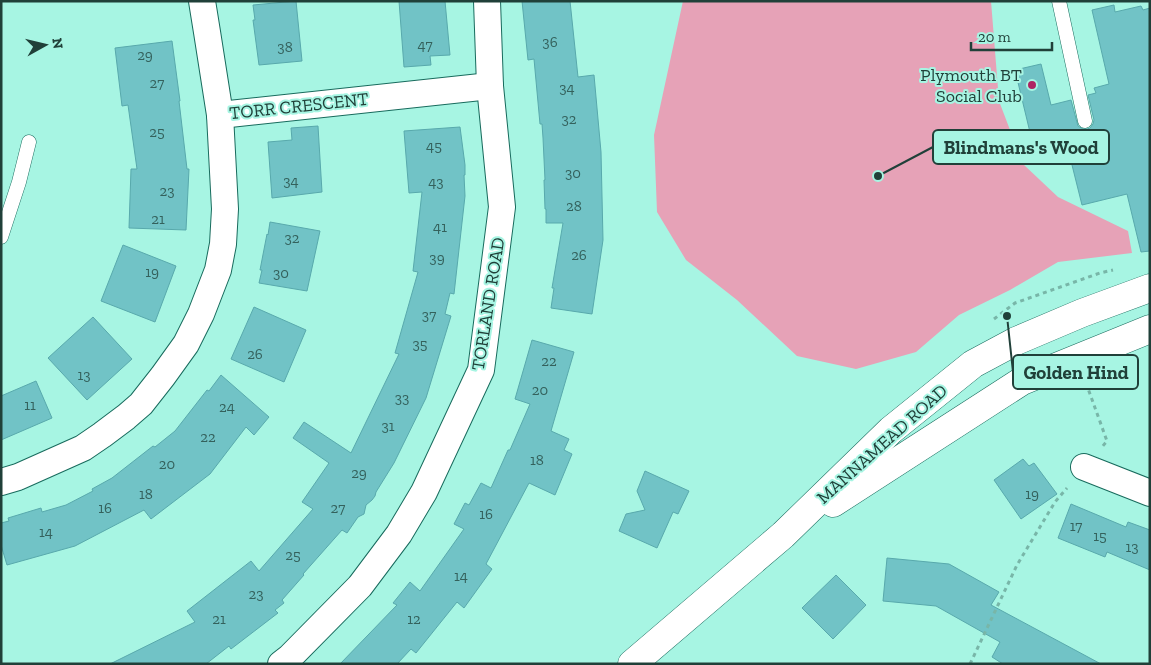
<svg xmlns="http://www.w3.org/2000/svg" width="1151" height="665" font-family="'Zilla Slab',serif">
<rect width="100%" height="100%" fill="#a7f5e3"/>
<!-- green -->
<polygon fill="#e6a2b7" points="683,1 991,1 999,101 1023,164 1058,197 1128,231 1132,253 1058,262 1010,290 959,315 916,352 856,369 797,356 737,300 686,260 657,212 654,135"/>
<!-- building -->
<g fill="#71c3c6" stroke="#58a9ac">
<polygon points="296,1 302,61 259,65 253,20 255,20 253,5"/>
<polygon points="399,1 445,1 450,55 430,56 431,65 404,67"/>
<polygon points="522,1 570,1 578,77 594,75 601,152 603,240 592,314 551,308 554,288 552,288 563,223 546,223 546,209 545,209 544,180 545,180 543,138 542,124 540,124 534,59 528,60"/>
<polygon points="1114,5 1115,12 1141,6 1143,10 1150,8 1150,251 1141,252 1127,194 1082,205 1066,141 1034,149 1015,70 1041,64 1051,105 1071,100 1078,126 1083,129 1087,129 1090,128 1093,124 1094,120 1088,95 1096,93 1094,88 1109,84 1092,10"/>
<polygon points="172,41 180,101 179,101 187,169 189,169 186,230 129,228 131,169 137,169 128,105 122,106 115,48"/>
<polygon points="318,126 322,192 272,198 268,142 292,140 291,128"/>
<polygon points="460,127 465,165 465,175 464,175 465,196 454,294 450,293 445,314 451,316 426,398 394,463 376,492 375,496 372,500 366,505 364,514 358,517 347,533 342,530 303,574 304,575 282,600 284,603 275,610 278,613 231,649 229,646 206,664 110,664 195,622 187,611 251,561 259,571 313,509 302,502 329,463 293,438 304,422 351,453 399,354 395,353 418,272 413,271 422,192 409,193 404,131"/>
<polygon points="270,222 320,231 307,291 259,283 262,270 260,270 267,234 268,235"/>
<polygon points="123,245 176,266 155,322 101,301"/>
<polygon points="254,307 306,330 284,382 231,359"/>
<polygon points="93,317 132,359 87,400 48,358"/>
<polygon points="532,340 574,352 551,431 569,439 564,450 572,454 555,495 529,483 486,564 492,569 464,608 457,602 416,653 411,649 397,664 340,664 397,605 393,603 410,582 420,591 464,529 454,524 465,503 469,505 481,483 491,488 508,450 510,450 530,404 515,399"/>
<polygon points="221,375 269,417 254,435 246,427 210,474 151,519 144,510 75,546 7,565 1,545 1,523 9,521 8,518 41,508 42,512 66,505 93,491 92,489 112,478 153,446 155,447 175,431 207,390 209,391"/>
<polygon points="36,381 52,418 1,440 1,396"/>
<polygon points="1023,459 1029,466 1034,463 1057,494 1021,519 994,480"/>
<polygon points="645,471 689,491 678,514 673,512 657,548 619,531 626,514 645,510 637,491"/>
<polygon points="1071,504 1126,527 1128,522 1150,530 1150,570 1107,552 1105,557 1058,538"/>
<polygon points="887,558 949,564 999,592 991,605 1101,664 1003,664 992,657 1000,642 936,606 883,601"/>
<polygon points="836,575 866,605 833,639 802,608"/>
</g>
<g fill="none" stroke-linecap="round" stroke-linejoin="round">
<defs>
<g id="lane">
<polyline points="1059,1 1085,121"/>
<polyline points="1,237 19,182 29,142"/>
</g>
<g id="street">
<polyline points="220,115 490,86"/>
<polyline points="1084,467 1150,493"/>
<polyline points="1,482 18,477 83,448 102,435 126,417 141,404 163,376 186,344 201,314 218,270 223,244 225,209 220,115 207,32 202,1"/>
<polyline points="281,664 290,657 360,586 399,534 424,492 481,370 502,207 490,86 487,1"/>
</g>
<g id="secondary">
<polyline points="833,503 1022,381 1150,329"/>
<polyline points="632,664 783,535 891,430 973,364 1016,341 1082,313 1150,288"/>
</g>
</defs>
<!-- lane casing -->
<use href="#lane" stroke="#186b5d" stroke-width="15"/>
<!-- street casing -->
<use href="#street" stroke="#186b5d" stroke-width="28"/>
<!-- secondary casing -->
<use href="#secondary" stroke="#186b5d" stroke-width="29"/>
<!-- path -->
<g stroke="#78b6a8" stroke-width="3" stroke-dasharray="4 4" stroke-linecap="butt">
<polyline points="994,319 1015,303 1100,273 1113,270"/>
<polyline points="1086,383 1107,441 1102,447"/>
<polyline points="970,664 1017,565 1055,502 1067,488"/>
</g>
<!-- lane -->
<use href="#lane" stroke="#fff" stroke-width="14"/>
<!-- street -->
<use href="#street" stroke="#fff" stroke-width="26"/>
<!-- secondary -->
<use href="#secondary" stroke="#fff" stroke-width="28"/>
</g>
<!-- markers -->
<circle fill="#ae2362" stroke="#a7f5e3" stroke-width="2" cx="1032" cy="85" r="5"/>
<g text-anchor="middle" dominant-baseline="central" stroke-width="4" stroke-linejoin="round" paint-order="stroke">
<!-- number labels -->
<g font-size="15" fill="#34615c">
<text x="550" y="42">36</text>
<text x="425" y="45">47</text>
<text x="285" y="47">38</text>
<text x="145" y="55">29</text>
<text x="157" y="83">27</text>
<text x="567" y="88">34</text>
<text x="569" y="119">32</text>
<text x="157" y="132">25</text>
<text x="434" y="146">45</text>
<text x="573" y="173">30</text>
<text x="291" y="181">34</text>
<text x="436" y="182">43</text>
<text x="167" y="191">23</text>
<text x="574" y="206">28</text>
<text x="158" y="219">21</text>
<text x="440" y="227">41</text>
<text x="292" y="238">32</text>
<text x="579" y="255">26</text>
<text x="437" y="258">39</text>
<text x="152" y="272">19</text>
<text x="281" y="273">30</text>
<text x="429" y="315">37</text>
<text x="420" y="344">35</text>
<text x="255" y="354">26</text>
<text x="549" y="361">22</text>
<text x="84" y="375">13</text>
<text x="540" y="390">20</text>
<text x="402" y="398">33</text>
<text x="30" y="405">11</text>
<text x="227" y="407">24</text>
<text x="388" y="426">31</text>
<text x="208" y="437">22</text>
<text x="537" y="460">18</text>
<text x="167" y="464">20</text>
<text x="359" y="473">29</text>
<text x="146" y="494">18</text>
<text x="1032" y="494">19</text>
<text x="105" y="508">16</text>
<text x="338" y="508">27</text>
<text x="486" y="514">16</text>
<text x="1076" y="526">17</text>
<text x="46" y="532">14</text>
<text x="1100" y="536">15</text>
<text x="1132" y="547">13</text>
<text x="293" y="555">25</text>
<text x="461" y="576">14</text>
<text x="256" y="594">23</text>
<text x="219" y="619">21</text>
<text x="414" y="619">12</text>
</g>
<!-- poi labels -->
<g font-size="18" fill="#204039" stroke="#a7f5e3" text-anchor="end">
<text x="1022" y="75">Plymouth BT<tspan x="1022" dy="21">Social Club</tspan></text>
</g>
<!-- street labels -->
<g font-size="18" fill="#204039" stroke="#a7f5e3">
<text transform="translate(299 106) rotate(-6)">TORR CRESCENT</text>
<text transform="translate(488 304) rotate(-81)">TORLAND ROAD</text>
<text transform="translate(882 444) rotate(-42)">MANNAMEAD ROAD</text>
</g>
</g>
<!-- callouts -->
<path fill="none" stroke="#204039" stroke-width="2" d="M878 176L933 147M1007 316L1013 372"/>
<g fill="#204039" stroke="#a7f5e3" stroke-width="2">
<circle cx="878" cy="176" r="5"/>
<circle cx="1007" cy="316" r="5"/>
</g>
<g fill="#a7f5e3" stroke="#204039" stroke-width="2">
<rect x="933" y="130" width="176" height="34" rx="5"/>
<rect x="1013" y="355" width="125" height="34" rx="5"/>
</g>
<g font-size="19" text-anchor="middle" font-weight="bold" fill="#204039">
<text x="1021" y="154">Blindmans's Wood</text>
<text x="1076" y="379">Golden Hind</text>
</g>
<!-- border -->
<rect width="1151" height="665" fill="none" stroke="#204039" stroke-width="5"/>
<!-- north arrow -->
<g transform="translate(45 45) rotate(82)" stroke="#a7f5e3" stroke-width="4" paint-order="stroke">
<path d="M0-4L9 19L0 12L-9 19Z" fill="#204039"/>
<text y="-8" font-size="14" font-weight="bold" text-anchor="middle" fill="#204039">N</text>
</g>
<!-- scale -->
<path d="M971 42v8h81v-8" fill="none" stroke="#204039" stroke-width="2.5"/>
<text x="978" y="42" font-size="15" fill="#204039" stroke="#a7f5e3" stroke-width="4" paint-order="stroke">20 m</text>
</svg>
